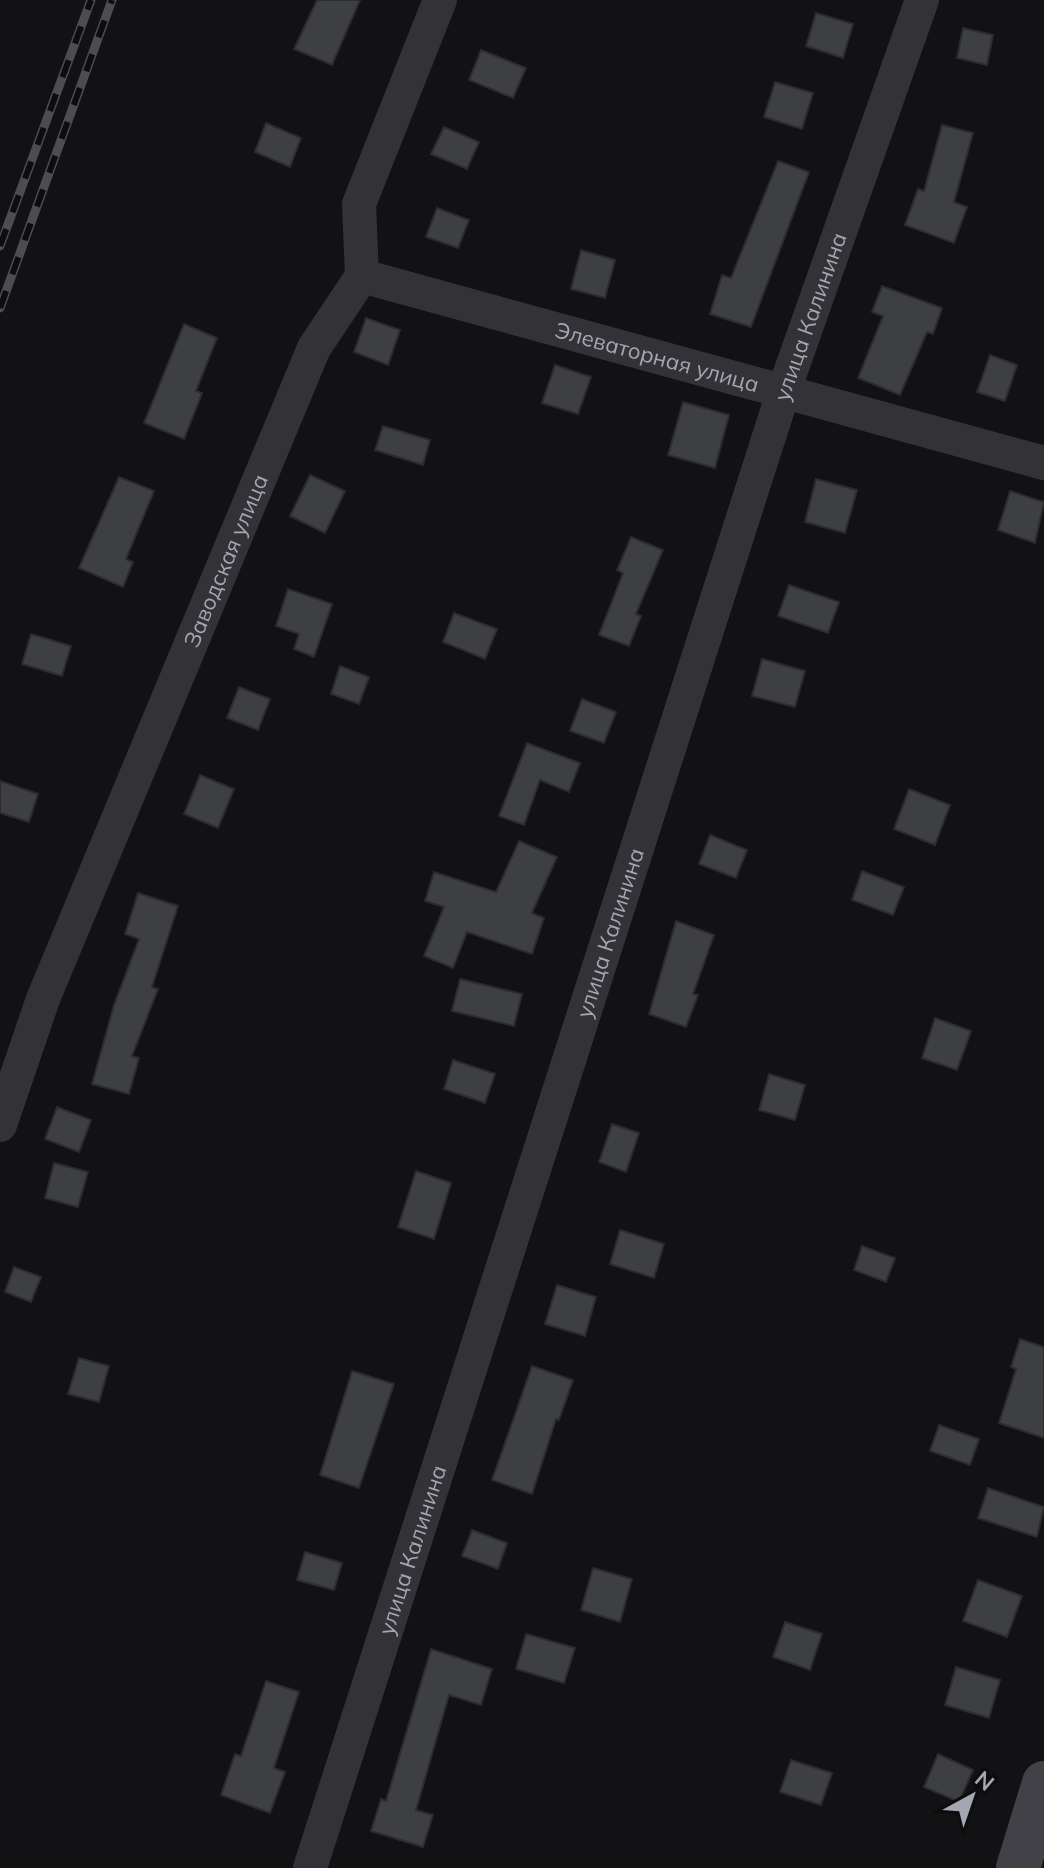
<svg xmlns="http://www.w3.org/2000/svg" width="1044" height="1868" font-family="Mulish,sans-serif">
<rect width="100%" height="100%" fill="#121113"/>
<!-- building -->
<g fill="#3e3f43" stroke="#2c2c2f" stroke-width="2">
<polygon points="317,0 360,0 332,65 294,49"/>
<polygon points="816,13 853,24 843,58 806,46"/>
<polygon points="963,28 993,35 987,65 957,58"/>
<polygon points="481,50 526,68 513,98 469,80"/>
<polygon points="775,82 813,93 802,129 764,117"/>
<polygon points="266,123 301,138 290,167 255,152"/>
<polygon points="942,125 973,133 954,202 967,207 954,243 905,225 918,189 924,191"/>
<polygon points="444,127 479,142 467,169 431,154"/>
<polygon points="778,161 809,172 751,327 710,314 722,275 731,278"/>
<polygon points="437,208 469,220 458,248 426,237"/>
<polygon points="581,250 615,260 605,298 571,289"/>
<polygon points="882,286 942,308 933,334 927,332 900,395 858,378 883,316 872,312"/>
<polygon points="366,318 400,330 388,365 354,352"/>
<polygon points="184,324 217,338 196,391 202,393 184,439 144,423"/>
<polygon points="990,355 1017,365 1005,401 977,392"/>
<polygon points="555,365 591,377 578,414 542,403"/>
<polygon points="683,402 729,415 715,468 668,455"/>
<polygon points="383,426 430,440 423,465 375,450"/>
<polygon points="310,475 345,491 325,533 290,516"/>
<polygon points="119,477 154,491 126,559 133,562 123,587 79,568"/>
<polygon points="816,479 857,490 845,533 805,522"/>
<polygon points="1010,491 1044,502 1035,543 998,530"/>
<polygon points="631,537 663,550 636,614 641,616 629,646 599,635 623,573 617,570"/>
<polygon points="789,585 839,602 828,633 778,616"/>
<polygon points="288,589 332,604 314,657 294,649 299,634 276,626"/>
<polygon points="454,613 497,629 485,659 443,642"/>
<polygon points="31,634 71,646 62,676 22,664"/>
<polygon points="762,659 805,671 795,707 752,696"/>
<polygon points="340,666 369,677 359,704 331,694"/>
<polygon points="239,687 270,699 258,730 227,718"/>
<polygon points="582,699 616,712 604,743 570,731"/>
<polygon points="527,743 580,763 569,792 540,780 524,825 499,816"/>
<polygon points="200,775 234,789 218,828 184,814"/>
<polygon points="0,781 38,794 29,822 0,813"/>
<polygon points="909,789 950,805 935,845 894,829"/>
<polygon points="710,835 747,850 736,878 699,864"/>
<polygon points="519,841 557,857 532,913 544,918 532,954 467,932 453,968 424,956 444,907 425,901 434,872 496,892"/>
<polygon points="862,871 904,887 893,915 852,900"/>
<polygon points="138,893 178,906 152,987 158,989 132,1056 139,1058 129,1094 92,1084 114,1005 139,939 125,934"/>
<polygon points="676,921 714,935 693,994 698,995 686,1027 649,1014"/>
<polygon points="460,979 522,994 514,1026 452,1011"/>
<polygon points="935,1018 971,1031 957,1070 922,1058"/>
<polygon points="453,1060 495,1074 485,1103 444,1089"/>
<polygon points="769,1074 805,1085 795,1120 759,1110"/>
<polygon points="57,1107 91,1120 79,1152 45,1139"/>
<polygon points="612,1124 639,1133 626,1172 599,1162"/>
<polygon points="54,1163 88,1172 78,1207 45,1198"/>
<polygon points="416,1171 451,1183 434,1239 398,1227"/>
<polygon points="620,1230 664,1244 654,1278 610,1264"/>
<polygon points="862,1246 895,1258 886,1282 854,1270"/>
<polygon points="14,1267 41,1277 31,1302 5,1292"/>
<polygon points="557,1285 596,1297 585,1336 545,1324"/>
<polygon points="1020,1339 1044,1347 1044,1438 999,1423 1016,1369 1011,1367"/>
<polygon points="79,1358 109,1366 99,1402 68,1394"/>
<polygon points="532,1366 573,1380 559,1420 556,1419 532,1494 492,1480"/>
<polygon points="352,1371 394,1384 359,1488 320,1475"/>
<polygon points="939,1425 979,1439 970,1465 930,1451"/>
<polygon points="988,1488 1044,1507 1037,1537 978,1518"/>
<polygon points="472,1530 507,1543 498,1569 462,1556"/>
<polygon points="305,1552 342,1563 334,1590 297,1580"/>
<polygon points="593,1568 632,1579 620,1622 581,1610"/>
<polygon points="978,1580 1022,1596 1007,1637 963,1621"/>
<polygon points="785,1622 822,1634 810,1670 773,1657"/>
<polygon points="526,1634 575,1648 564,1683 516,1669"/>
<polygon points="431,1649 492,1669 481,1705 449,1695 416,1810 433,1815 423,1847 371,1831 381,1799 386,1801"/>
<polygon points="956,1667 1000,1680 989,1718 945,1705"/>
<polygon points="266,1681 299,1692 274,1768 285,1772 270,1813 221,1795 235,1754 241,1756"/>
<polygon points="938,1754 973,1770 959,1802 924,1787"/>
<polygon points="791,1760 832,1773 821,1805 780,1792"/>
</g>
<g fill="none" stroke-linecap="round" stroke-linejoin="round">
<!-- street -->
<g stroke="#333337" stroke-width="34">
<path id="s1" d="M362,276l682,187"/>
<path id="s2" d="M0,1125l43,-126 271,-651 48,-72 -3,-72 81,-204"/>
<path id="s3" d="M310,1868l473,-1475 139,-393"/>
</g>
<!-- secondary -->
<polyline stroke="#414147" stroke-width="44" points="1018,1868 1044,1783"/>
<defs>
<g id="rail">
<polyline points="0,246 91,0"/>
<polyline points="0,308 112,0"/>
</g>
</defs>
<!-- rail casing -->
<use href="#rail" stroke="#4c4c52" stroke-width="9"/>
<!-- rail -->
<use href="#rail" stroke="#0d0d0e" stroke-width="6" stroke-dasharray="18" stroke-linecap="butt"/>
</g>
<g text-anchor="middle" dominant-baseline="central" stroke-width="7" stroke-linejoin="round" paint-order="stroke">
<!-- street labels -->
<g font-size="22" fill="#a4a6b2" stroke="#0d0d0e">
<text stroke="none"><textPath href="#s3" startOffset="1630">улица Калинина</textPath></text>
<text stroke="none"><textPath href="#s1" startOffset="306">Элеваторная улица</textPath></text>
<text stroke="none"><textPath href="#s2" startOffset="608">Заводская улица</textPath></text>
<text stroke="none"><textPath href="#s3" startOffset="982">улица Калинина</textPath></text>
<text stroke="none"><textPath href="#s3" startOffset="334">улица Калинина</textPath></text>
</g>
</g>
<!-- north arrow -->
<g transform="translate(972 1796) rotate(40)" stroke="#0d0d0e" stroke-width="6" paint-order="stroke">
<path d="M0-6L14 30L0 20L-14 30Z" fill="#a4a6b2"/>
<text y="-12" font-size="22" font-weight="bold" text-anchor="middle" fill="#a4a6b2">N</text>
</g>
</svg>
